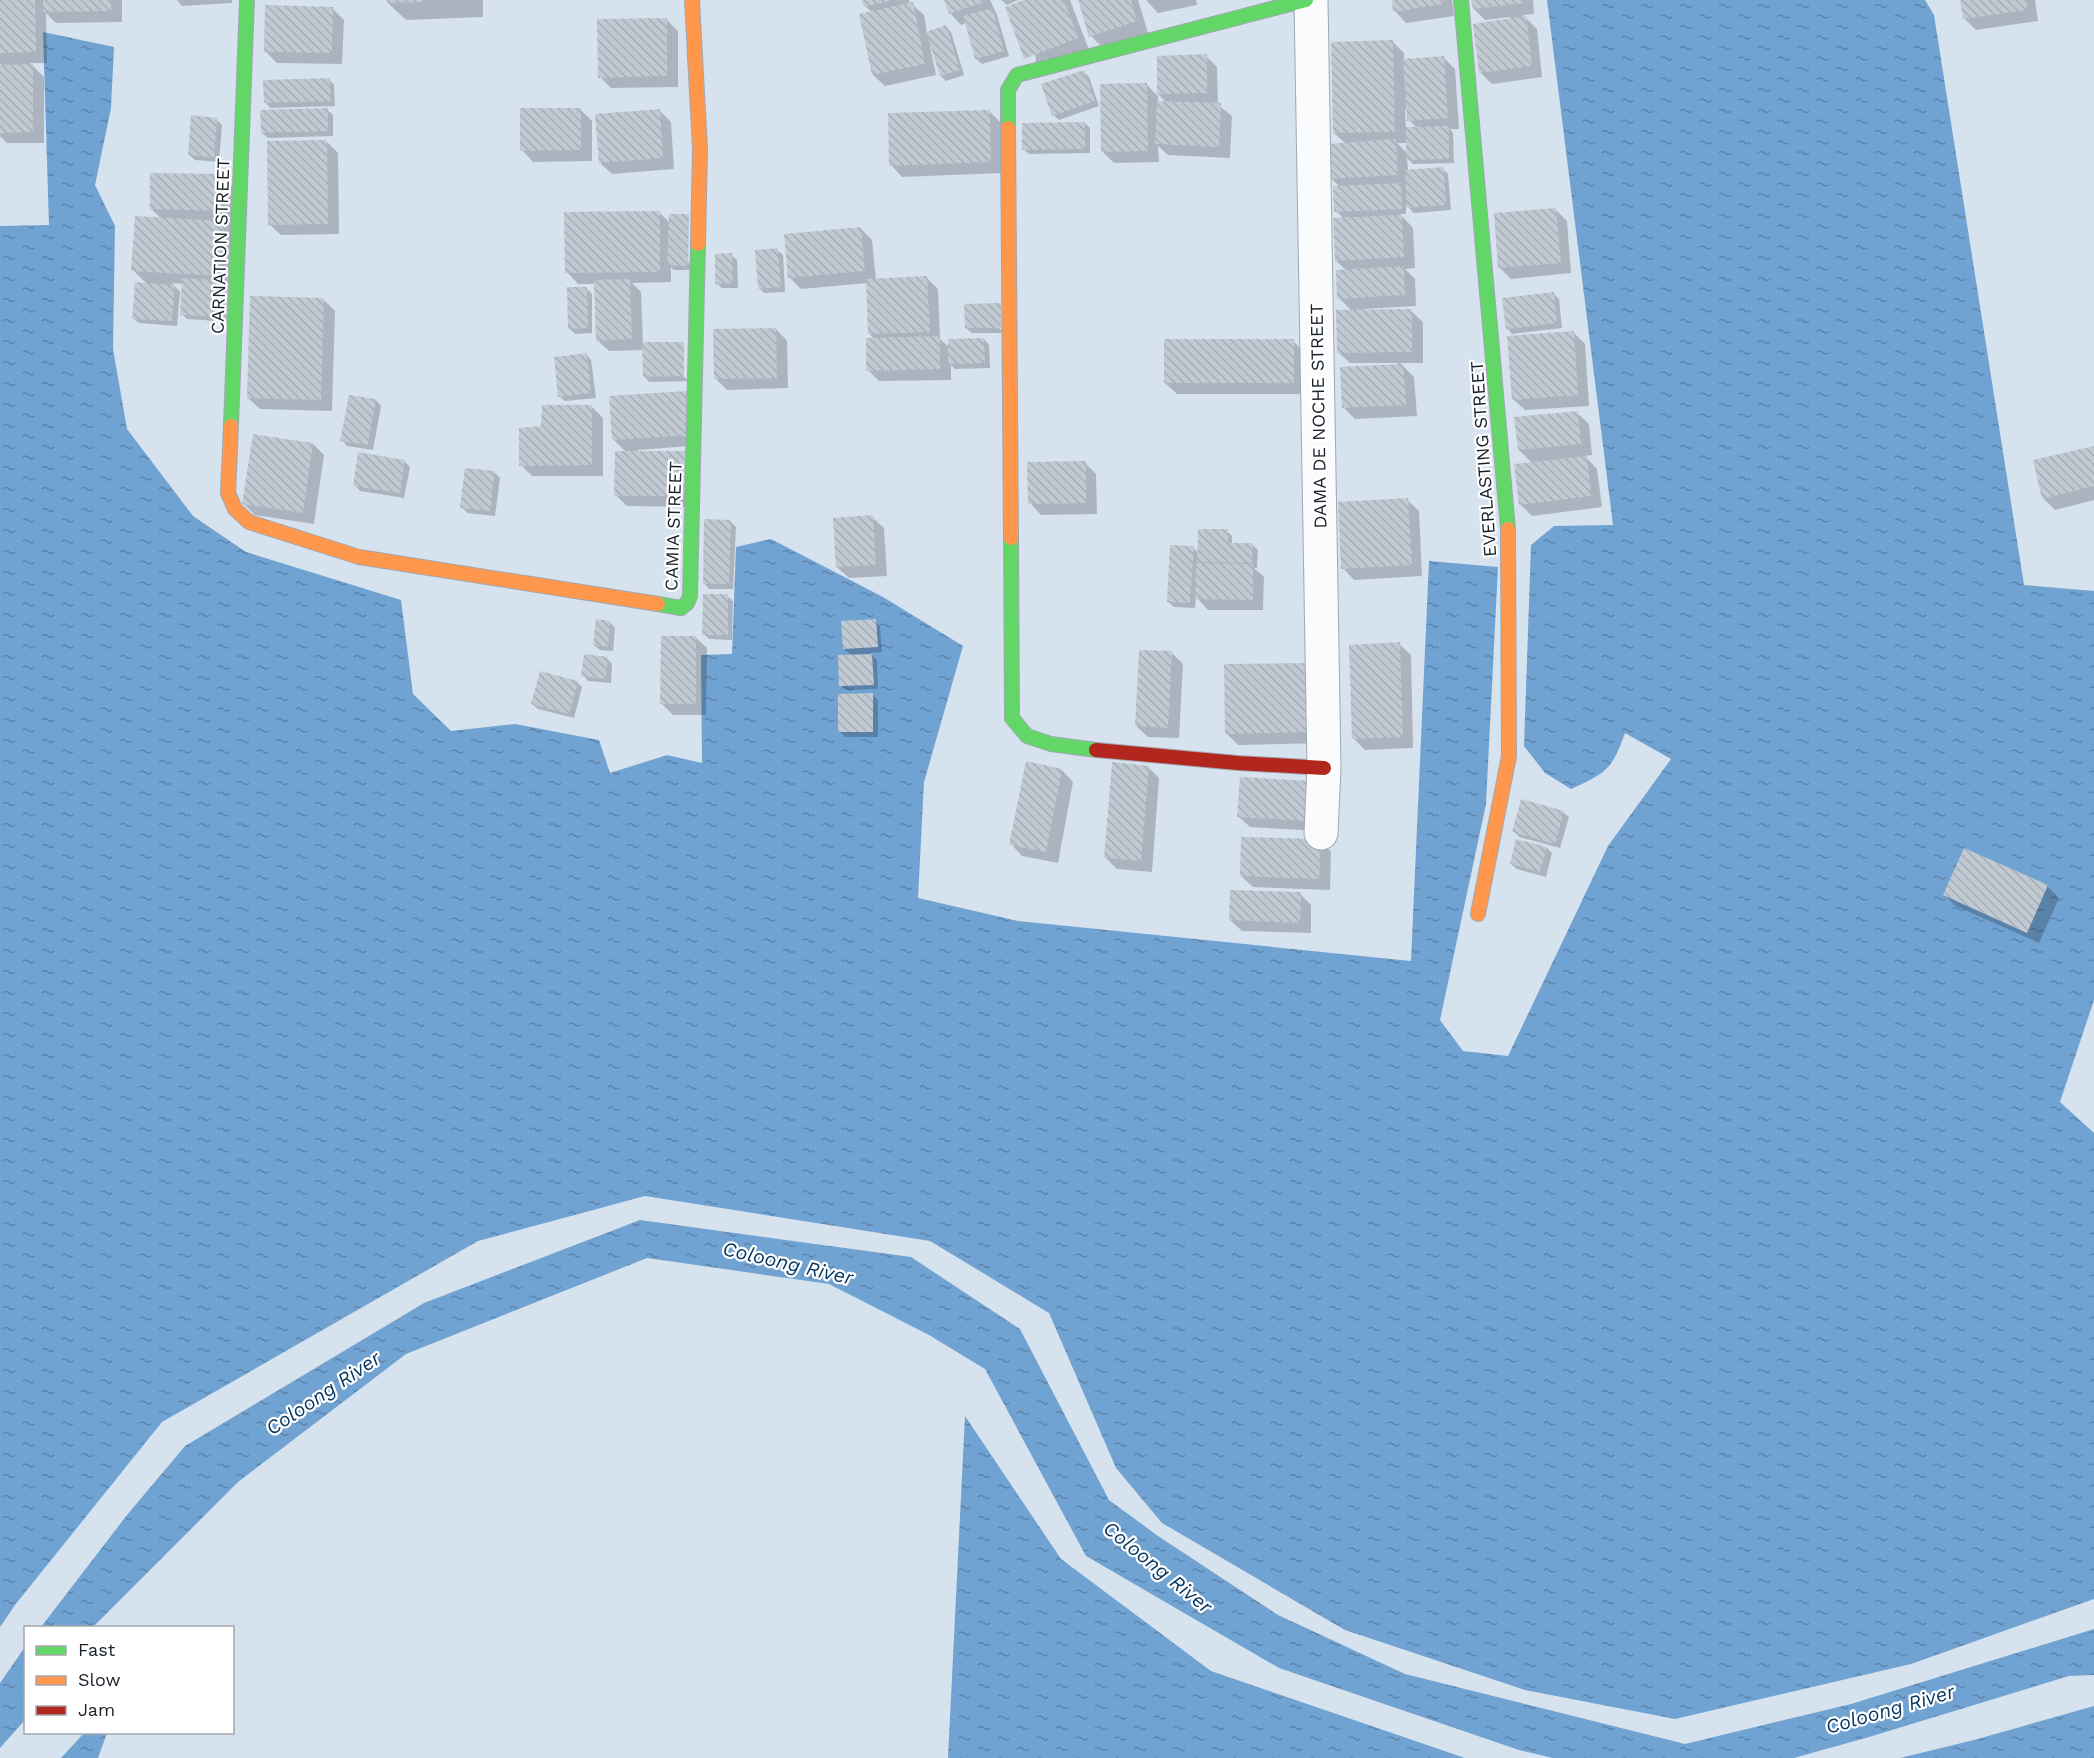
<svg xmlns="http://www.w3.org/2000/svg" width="2094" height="1758" font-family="'Work Sans',sans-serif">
<defs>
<pattern id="water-ripples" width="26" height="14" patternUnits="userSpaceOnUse" patternTransform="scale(1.5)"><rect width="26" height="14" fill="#71a3d2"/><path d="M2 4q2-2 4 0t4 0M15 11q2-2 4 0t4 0" fill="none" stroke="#5c84ab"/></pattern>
<pattern id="building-back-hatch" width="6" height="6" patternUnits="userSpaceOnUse" patternTransform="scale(1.5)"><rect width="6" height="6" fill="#c1cad3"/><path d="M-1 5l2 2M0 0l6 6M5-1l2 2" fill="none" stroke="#a5adb5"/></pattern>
</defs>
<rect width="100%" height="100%" fill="#d6e2ee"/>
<!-- water -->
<g fill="url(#water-ripples)">
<path d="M1547,0h378l9,15 90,570 70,6v409l-34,102 34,31v466l-183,65 -236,55 -150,-29 -180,-60 -183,-107 -46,-55 -67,-155 -119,-72 -285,-45 -167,45 -316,181 -147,183 -15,22v-1401l49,-1 -6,-193 71,15 -3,61 -16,77 20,41 -2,123 14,80 66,87 53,36 155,48 12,94 38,37 64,-7 84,16 11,33 57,-18 35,8 -1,-108 31,-1 4,-107 35,-8 112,58 80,49 -39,136 -6,116 100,23 393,40 18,-400 69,6 -12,237 -46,216 23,31 45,5 100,-210 63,-87 -46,-26c-13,37 -19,40 -54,56l-26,-16 -21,-27 7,-201 23,-19 59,-1z"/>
<polygon points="640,1220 911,1257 1020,1329 1109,1500 1158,1536 1278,1615 1405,1674 1685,1744 1851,1704 2094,1629 2094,1675 2069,1676 1869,1737 1794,1758 1553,1758 1519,1750 1279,1668 1086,1556 985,1369 929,1335 829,1284 647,1258 406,1354 238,1482 93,1627 41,1627 127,1515 185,1446 424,1303"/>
<polygon points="965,1416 1061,1559 1211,1671 1465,1758 948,1758"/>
<polygon points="25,1647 25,1720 0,1748 0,1683"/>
<polygon points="2094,1706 2094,1758 1900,1758 1974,1740"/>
<polygon points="84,1733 107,1733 98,1758 61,1758"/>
</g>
<!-- shadow -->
<g fill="#0003" fill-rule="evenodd">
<polygon points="0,0 122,0 122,22 56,23 46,13 47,63 30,63 44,77 44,143 7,143 0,136 0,66 3,66 0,63"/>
<polygon points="177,0 232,0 232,3 182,6"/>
<polygon points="388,0 483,0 483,17 406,20 388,3"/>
<polygon points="864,0 909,0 910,5 912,4 924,15 927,33 946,27 951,32 964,75 946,81 941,76 932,47 930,47 936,75 885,86 873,75 872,12 865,6"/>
<polygon points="946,0 990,0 997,15 1009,56 982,64 976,59 966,23 961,25 950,13"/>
<polygon points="1001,0 1018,0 1007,5"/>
<polygon points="1028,0 1070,0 1089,50 1037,69"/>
<polygon points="1079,0 1138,0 1148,33 1102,47 1091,36"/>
<polygon points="1146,0 1196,0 1197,5 1158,13"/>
<polygon points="1393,0 1452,0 1454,16 1406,23 1395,11"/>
<polygon points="1473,0 1533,0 1534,14 1523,15 1537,29 1542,77 1492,84 1480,72 1510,20 1510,17 1485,20 1474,9"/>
<polygon points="1962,0 2035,0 2038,21 1976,30 1964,18"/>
<polygon points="332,8 344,20 342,64 277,63 265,51"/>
<polygon points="666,19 678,31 678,87 611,88 600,77"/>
<path d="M1392,41l12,12v7l40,-2 11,11 4,60h-9l3,4 1,30 -41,1 -6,-6 1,13 35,-2 5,5 3,36 -37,3 -8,-8v9h-6l13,14 2,40 -10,1 10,10 1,27 -52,3v2h47l12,11v41h-23l14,14 3,39 -62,3 -11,-11 55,-42 -1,-3h-48l-12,-11 14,-41 -13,-13 7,-28 -10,-9 8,-42 -8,-8 4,-24 -9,-9 15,-34 -12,-11zM1405,109h3l1,11 8,8 -11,1zM1397,143h11v11z"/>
<polygon points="1206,56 1217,67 1218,105 1232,116 1230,158 1168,155 1158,146 1159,162 1114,163 1102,151 1146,84 1158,96 1158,102 1167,103 1158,94"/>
<polygon points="1083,71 1089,77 1099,106 1059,120 1053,115"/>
<polygon points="329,79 334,85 335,106 270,108 265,102"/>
<polygon points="580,109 592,121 592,161 533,162 522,150"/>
<polygon points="327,110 333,115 333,136 268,138 262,133"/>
<polygon points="659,110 671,122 674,169 612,174 600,163"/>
<polygon points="989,111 1001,123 1002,173 902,177 891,165"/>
<polygon points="217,120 222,125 219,162 195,160 189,155"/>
<polygon points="1085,123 1090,128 1090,153 1029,154 1023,149"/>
<polygon points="326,141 338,153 339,234 281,235 269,224"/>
<polygon points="222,175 233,187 232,322 187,319 182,314 183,284 172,283 182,294 180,293 177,326 139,323 133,318 147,284 133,270 162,219 151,209"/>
<polygon points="1555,209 1567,221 1571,273 1511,279 1500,268"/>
<polygon points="660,213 670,223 692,270 674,270 671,267 671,282 632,283 641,292 643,344 689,381 649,382 644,376 644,350 609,351 597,340 595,284 578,284 567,272"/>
<polygon points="860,228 872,240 876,280 927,278 938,289 940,339 950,348 984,339 989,345 990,368 955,369 951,365 951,380 879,381 868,370 875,340 869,333 868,283 801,289 789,277"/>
<polygon points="777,250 783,255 785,292 764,293 759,288"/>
<polygon points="731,255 737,260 738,288 722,288 716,283"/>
<polygon points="587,289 592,294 592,333 575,334 569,328"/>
<polygon points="1554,294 1559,299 1562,328 1512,334 1507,328"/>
<polygon points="323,299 335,311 332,411 260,409 248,398"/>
<polygon points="966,306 1006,333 972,333 966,328"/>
<polygon points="776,329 787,341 788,388 727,390 716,379"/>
<polygon points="1574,333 1585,344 1589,406 1525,410 1513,399"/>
<polygon points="1293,341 1304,352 1304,394 1177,394 1165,383"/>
<polygon points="586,354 591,360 596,398 565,401 559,396"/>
<polygon points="610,397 701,445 638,450 638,452 699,507 627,506 616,495 626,452 613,439"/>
<polygon points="376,400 381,406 373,450 347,446 342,440"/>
<polygon points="591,406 603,418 603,476 532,476 521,465 542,427"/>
<polygon points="1577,413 1589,424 1592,455 1585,456 1597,469 1602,507 1532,516 1521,505 1533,464 1519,450"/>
<polygon points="313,444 324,455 314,524 255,515 244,504"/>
<polygon points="2094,447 2094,500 2055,510 2044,499 2035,461"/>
<polygon points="405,462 410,467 404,498 360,491 355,485"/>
<polygon points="1085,463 1096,474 1097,514 1041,515 1030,503"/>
<polygon points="494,472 500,478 495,516 467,513 462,507"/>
<polygon points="1407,500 1419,511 1422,576 1354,580 1343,568"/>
<polygon points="872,517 884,528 887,576 849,578 837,567"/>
<polygon points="730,521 736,527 733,589 709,589 704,583"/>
<polygon points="1227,531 1232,536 1232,544 1252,544 1258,550 1257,568 1254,568 1264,577 1263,610 1208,610 1196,597 1195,608 1174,607 1168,602 1193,548 1199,553"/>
<polygon points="727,596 733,601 732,640 709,639 704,634"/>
<polygon points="875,621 880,626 882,652 869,653 877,660 878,689 846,690 841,685 852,656 844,649"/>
<polygon points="610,622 615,628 613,651 600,650 594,645"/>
<polygon points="695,637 707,648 706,715 673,715 662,704"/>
<polygon points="1399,644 1411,655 1413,748 1365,750 1354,739"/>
<polygon points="1172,653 1183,664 1179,738 1148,737 1136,726"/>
<polygon points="607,658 612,664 611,683 588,681 583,675"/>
<polygon points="1313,664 1326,743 1238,745 1226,733"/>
<polygon points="577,682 582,687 574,718 538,709 532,704"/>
<polygon points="873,695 878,700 878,737 845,737 840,732"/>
<polygon points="1148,767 1159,778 1152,872 1117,869 1105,857"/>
<polygon points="1062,770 1073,782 1058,863 1022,856 1011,844"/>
<polygon points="1311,783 1319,831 1250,827 1238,816"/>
<polygon points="1563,812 1569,817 1560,848 1519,837 1514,831"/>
<polygon points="1320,841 1331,852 1330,890 1253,887 1241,876"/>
<polygon points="1547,848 1552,853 1546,877 1517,869 1511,864"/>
<polygon points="2047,886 2059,898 2039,943 1956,906 1944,895"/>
<polygon points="1300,894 1311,905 1311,933 1242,931 1230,920"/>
</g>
<!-- building -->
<g fill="url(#building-back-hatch)">
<polygon points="0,0 35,0 36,52 0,53"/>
<polygon points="43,0 111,0 111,11 43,12"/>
<polygon points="387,0 422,0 422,2 387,3"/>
<polygon points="862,0 889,0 889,1 864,7"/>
<polygon points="944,0 983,0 984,2 949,14"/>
<polygon points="1024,0 1064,0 1078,38 1024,59 1005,7"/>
<polygon points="1078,0 1131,0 1137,21 1089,37"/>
<polygon points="1392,0 1443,0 1443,4 1393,12"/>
<polygon points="1471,0 1523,0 1523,3 1473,9"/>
<polygon points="1960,0 2026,0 2027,10 1963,19"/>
<polygon points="913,2 925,64 872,75 859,14"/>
<polygon points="265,5 333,7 332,53 264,52"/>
<polygon points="992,8 1004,51 975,59 963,16"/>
<polygon points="1526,16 1532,66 1479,73 1473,24"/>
<polygon points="667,18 667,76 598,78 597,19"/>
<polygon points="946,25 960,70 940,76 926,32"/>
<polygon points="1393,40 1395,132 1333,133 1331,42"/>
<polygon points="1207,54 1207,93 1157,94 1157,56"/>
<polygon points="1444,56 1448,118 1407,121 1403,59"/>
<polygon points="33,64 33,132 0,133 0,65"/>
<polygon points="1084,70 1095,101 1052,116 1041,84"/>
<polygon points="330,78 331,101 264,103 263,80"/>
<polygon points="1147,83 1148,151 1101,152 1100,84"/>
<polygon points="1157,101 1221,103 1219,147 1155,144"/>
<polygon points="328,108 328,131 261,133 260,110"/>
<polygon points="520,108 581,108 581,150 520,151"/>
<polygon points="660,109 663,158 599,163 595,114"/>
<polygon points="990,110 991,162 889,166 888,113"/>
<polygon points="191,115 217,118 214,158 188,155"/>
<polygon points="1085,122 1085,149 1022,150 1022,123"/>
<polygon points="1449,126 1449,159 1406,160 1406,127"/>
<polygon points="1396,139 1398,175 1330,179 1328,144"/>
<polygon points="327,140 328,224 268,225 267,141"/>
<polygon points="1444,167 1446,205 1407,208 1405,170"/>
<polygon points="150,173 222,174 222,211 150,209"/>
<polygon points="1401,183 1402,209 1334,212 1333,186"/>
<polygon points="1556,208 1561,263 1498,268 1494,213"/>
<polygon points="660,211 660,272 565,273 564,212"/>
<polygon points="669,214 689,214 688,266 667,265"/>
<polygon points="1402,215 1404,257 1335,261 1333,218"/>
<polygon points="135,216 223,221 220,276 131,271"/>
<polygon points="861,227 865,271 788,278 784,234"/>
<polygon points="778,248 781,287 758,289 755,250"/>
<polygon points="732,253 733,283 715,284 715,254"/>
<polygon points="1404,266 1405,295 1337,299 1336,270"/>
<polygon points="927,276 930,332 868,334 866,279"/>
<polygon points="182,278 229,281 228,317 180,315"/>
<polygon points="630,279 632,339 596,341 594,280"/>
<polygon points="135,282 175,285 172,321 132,319"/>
<polygon points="567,287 587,287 588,328 568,329"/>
<polygon points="1554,292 1557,323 1506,329 1502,298"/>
<polygon points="250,296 324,298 321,400 247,398"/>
<polygon points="1001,303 1001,328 965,328 964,304"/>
<polygon points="1412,309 1412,352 1337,353 1336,310"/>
<polygon points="776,328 777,378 714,379 713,329"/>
<polygon points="1574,331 1578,395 1512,400 1507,336"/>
<polygon points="940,336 940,369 866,371 866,338"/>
<polygon points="984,338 985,363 948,364 948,339"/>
<rect x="1164" y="339" width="130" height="44"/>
<polygon points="642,342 684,342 684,376 643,377"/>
<polygon points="587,353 591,393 558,397 554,357"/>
<polygon points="1403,364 1406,405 1342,408 1340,367"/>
<polygon points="687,391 690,435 612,440 609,396"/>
<polygon points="349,395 376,399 368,445 340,441"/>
<polygon points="542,405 592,405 592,465 519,466 519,428 541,426"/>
<polygon points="1578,411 1581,444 1518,450 1514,417"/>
<polygon points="253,434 313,443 303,513 242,504"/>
<polygon points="2094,446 2094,486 2042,499 2033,460"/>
<polygon points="615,451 688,451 689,496 614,496"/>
<polygon points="358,452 405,460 400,493 353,486"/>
<polygon points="1587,456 1591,496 1519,505 1514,464"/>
<polygon points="1086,461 1086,503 1028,504 1027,462"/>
<polygon points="465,468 495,471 490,511 460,508"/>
<polygon points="1408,498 1412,565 1341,569 1338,502"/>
<polygon points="873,515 876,565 836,567 833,518"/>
<polygon points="704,519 731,520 729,584 703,584"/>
<polygon points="1198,529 1228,529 1228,543 1253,543 1252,563 1197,562"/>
<polygon points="1170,545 1194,546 1190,603 1167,602"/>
<polygon points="1196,563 1253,564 1253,600 1195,599"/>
<polygon points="703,594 728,594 728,635 702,635"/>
<polygon points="596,619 610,621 608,647 593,645"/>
<polygon points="876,619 878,647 843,649 841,621"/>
<polygon points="661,636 696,636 696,704 660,704"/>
<polygon points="1400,642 1403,737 1352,739 1349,645"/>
<polygon points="1139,650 1172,651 1168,728 1135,726"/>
<polygon points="584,654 608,657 606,679 581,676"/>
<polygon points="872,654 874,685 839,686 838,655"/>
<polygon points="1314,663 1315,732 1225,734 1224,664"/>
<polygon points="540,671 578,681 569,714 531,704"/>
<polygon points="873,693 873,732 838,732 838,694"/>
<polygon points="1026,761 1062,769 1046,852 1009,845"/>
<polygon points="1112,762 1149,766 1141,861 1104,858"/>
<polygon points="1240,777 1311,781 1309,821 1237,817"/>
<polygon points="1521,799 1564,811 1555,844 1512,832"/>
<polygon points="1241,837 1321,839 1319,879 1240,876"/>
<polygon points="1516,839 1547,847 1540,872 1510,864"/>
<polygon points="1964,848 2048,885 2027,933 1943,895"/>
<polygon points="1230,890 1301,892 1300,923 1229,920"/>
</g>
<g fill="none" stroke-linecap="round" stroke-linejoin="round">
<defs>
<polyline id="street" points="1311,0 1324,768 1321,833"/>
<g id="fast">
<polyline points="1461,0 1508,529"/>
<polyline points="1008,128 1008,90 1017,75 1306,0"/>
<polyline points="231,426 247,0"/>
<polyline points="1011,538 1012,718 1027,736 1051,744 1096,750"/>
<polyline points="658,604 681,608 687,603 690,596 698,244"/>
</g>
<g id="slow">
<polyline points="692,0 700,149 698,244"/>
<polyline points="1008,128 1011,538"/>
<polyline points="231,426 228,493 235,509 249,522 359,557 658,604"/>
<polyline points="1478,914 1509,756 1508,529"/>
</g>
<polyline id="jam" points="1096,750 1238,763 1324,768"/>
</defs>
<!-- street casing -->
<use href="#street" stroke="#a0a8b2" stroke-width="35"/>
<!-- fast casing -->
<use href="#fast" stroke="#a0a8b2" stroke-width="16"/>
<!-- slow casing -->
<use href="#slow" stroke="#a0a8b2" stroke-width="16"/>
<!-- jam casing -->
<use href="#jam" stroke="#a0a8b2" stroke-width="16"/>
<!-- street -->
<use href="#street" stroke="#f9fbfc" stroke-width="33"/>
<!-- fast -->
<use href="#fast" stroke="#63d668" stroke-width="14"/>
<!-- slow -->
<use href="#slow" stroke="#ff974d" stroke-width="14"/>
<!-- jam -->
<use href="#jam" stroke="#b3261e" stroke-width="14"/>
</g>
<g text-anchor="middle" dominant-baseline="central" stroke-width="4.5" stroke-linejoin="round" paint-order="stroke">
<!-- street labels -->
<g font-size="18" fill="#1a212a" stroke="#fff">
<text transform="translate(220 246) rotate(-88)">CARNATION STREET</text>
<text transform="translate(1318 416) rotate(-91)">DAMA DE NOCHE STREET</text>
<text transform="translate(1483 459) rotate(-94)">EVERLASTING STREET</text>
<text transform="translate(673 526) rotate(-88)">CAMIA STREET</text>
</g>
<!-- water labels -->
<g font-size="20" font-style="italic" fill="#073962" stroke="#fff">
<text transform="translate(788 1263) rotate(13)">Coloong River</text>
<text transform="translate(323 1393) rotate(-34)">Coloong River</text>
<text transform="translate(1158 1567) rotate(39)">Coloong River</text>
<text transform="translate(1890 1709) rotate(-16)">Coloong River</text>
</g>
</g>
<!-- legend -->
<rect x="24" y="1626" width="210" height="108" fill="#ffffff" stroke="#a3a6aa" stroke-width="1.5"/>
<rect x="36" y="1646" width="30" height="9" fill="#63d668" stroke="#a3a6aa" stroke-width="1.5"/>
<text x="78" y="1656" font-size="18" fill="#1a212a">Fast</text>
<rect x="36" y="1676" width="30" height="9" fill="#ff974d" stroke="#a3a6aa" stroke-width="1.5"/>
<text x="78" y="1686" font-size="18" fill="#1a212a">Slow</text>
<rect x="36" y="1706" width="30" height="9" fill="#b3261e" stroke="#a3a6aa" stroke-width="1.5"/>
<text x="78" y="1716" font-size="18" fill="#1a212a">Jam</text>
</svg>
